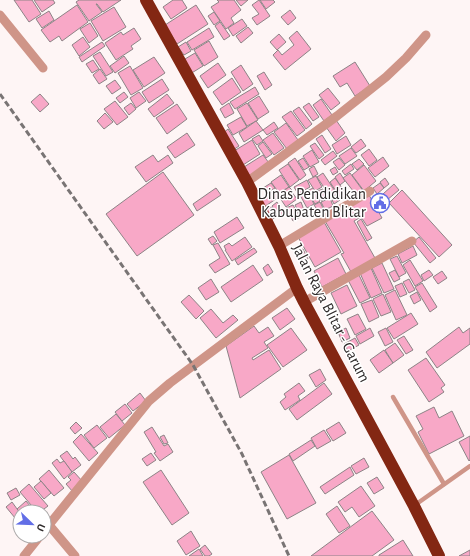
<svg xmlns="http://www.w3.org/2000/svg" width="470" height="556" font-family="'Alegreya Sans',sans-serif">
<rect width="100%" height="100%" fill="#fef5f5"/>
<!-- building -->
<g fill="#f8a8c7" stroke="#8d8386">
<polygon points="14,0 32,0 41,14 29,22"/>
<polygon points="34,0 53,0 55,3 42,12"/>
<polygon points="79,0 121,0 103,12 97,4 96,4 102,12 89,21 76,2"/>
<polygon points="173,0 182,0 187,8 171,19 163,7"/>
<polygon points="217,0 234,0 241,10 231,18 234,23 226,29 211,7 219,2"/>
<polygon points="236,0 248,0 241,6"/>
<polygon points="259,0 270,16 257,25 252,18 259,14 252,5"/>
<polygon points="260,0 273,0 275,2 266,9"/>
<polygon points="77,5 88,22 62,41 59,36 50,42 41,30"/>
<polygon points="196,5 208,24 177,44 165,25"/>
<polygon points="114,7 126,27 103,41 91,21"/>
<polygon points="290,10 296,18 288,25 281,17"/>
<polygon points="49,11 54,20 42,28 36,19"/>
<polygon points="214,12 220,21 214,25 208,16"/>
<polygon points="242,19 247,26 233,36 228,28"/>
<polygon points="220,22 230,36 224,40 215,26"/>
<polygon points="90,23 98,36 89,43 80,29"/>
<polygon points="248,27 253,33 241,43 236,36"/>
<polygon points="134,28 141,39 131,46 133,49 116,60 105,43 121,32 123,35"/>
<polygon points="209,28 214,37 192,50 187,42"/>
<polygon points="297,31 311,49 285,70 273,55 278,50 282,55 294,45 289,38"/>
<polygon points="279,34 286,42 277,50 270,42"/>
<polygon points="83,37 90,47 79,56 72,45"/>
<polygon points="209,41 218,57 204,66 194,50"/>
<polygon points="102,42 105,46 82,62 79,57"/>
<polygon points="186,42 191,51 184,55 178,47"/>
<polygon points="100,52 113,72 106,76 93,56"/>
<polygon points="195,53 203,66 190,74 185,59"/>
<polygon points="124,56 129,63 115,73 110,66"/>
<polygon points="154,57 165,73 144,87 133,70"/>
<polygon points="93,60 99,69 92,73 86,64"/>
<polygon points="355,62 370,86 355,96 347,83 340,87 333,76"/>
<polygon points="218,63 226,75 208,88 200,76"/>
<polygon points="241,65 253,84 243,91 231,72"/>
<polygon points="130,66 143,88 131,95 118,73"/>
<polygon points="100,69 107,79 99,84 93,75"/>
<polygon points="264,72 272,85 265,90 257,76"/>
<polygon points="232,78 241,92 222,105 213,92"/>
<polygon points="162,79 169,90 149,103 142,92"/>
<polygon points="115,80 121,88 112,94 106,86"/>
<polygon points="255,87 259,94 235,109 230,102"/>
<polygon points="328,88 340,103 331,110 319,95"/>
<polygon points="124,92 128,97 120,103 116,98"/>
<polygon points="139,92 146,101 136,108 130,98"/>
<polygon points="40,94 49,104 40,112 31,102"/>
<polygon points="167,94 174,103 154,117 148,109"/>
<polygon points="259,96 269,112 258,119 248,103"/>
<polygon points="321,99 332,115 324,121 313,105"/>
<polygon points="115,101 128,117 117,125 104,109"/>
<polygon points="131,103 136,109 129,115 124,108"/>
<polygon points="229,103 234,113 225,118 220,109"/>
<polygon points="247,103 258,120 247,126 237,109"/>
<polygon points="309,103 319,117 313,121 303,107"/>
<polygon points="177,104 187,119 167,134 156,118"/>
<polygon points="299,107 312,124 306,129 293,111"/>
<polygon points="291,111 305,130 297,136 282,117"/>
<polygon points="105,113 113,122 104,129 97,121"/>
<polygon points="241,117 247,127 233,135 227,125"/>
<polygon points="336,120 345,133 336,141 326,127"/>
<polygon points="256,121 263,130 244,142 239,133"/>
<polygon points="274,122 278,128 267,135 263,130"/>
<polygon points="286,123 298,140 287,149 274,132"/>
<polygon points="228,129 239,146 233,150 222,134"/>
<polygon points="187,133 195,145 175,158 167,147"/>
<polygon points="273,133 284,148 274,155 263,140"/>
<polygon points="259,135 263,141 257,145 252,139"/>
<polygon points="322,135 331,149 325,153 316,139"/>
<polygon points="346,136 351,145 337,154 332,145"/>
<polygon points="361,139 366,146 356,153 351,147"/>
<polygon points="252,140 260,154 243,165 234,151"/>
<polygon points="263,142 272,154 266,158 258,146"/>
<polygon points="315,143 324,155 319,159 310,146"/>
<polygon points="351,148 357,156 345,164 339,156"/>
<polygon points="369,149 377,160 369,166 361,155"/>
<polygon points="312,150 319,162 310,167 303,156"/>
<polygon points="333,151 337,156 325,165 321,160"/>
<polygon points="153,155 158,162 168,155 173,163 146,182 135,167"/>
<polygon points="263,155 269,163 250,176 244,167"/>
<polygon points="383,157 389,166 375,177 368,168"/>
<polygon points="295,158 306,175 300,180 288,163"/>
<polygon points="303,158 309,167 304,170 298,161"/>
<polygon points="339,158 345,165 339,170 333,162"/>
<polygon points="359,159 364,164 357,170 352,164"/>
<polygon points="288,164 299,180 290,187 279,170"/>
<polygon points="351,164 354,169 345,175 342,171"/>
<polygon points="364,165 376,181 364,191 352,175"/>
<polygon points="314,166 318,174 313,177 309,169"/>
<polygon points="335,167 338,172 333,175 330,170"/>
<polygon points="163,172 194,215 137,256 106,214"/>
<polygon points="323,173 337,194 331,198 317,177"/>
<polygon points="340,173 345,181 340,185 335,177"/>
<polygon points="350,173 364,192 357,196 343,178"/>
<polygon points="281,175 289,187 279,193 271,182"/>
<polygon points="316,176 322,187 315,191 308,180"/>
<polygon points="335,178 347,195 341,199 330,182"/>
<polygon points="385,178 389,184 384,188 380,182"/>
<polygon points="307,180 310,187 298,194 294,187"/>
<polygon points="271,183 275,188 267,193 263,188"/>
<polygon points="380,183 384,188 377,194 373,188"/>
<polygon points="394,184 399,190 387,200 383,194"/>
<polygon points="289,187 292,190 281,197 279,194"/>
<polygon points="216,188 221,195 197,211 193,204"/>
<polygon points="313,188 320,201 315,204 307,191"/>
<polygon points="323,189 328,198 322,201 317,191"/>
<polygon points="275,190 279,197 264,207 259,200"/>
<polygon points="402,190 452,245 439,257 389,203"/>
<polygon points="291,191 297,199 286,207 280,198"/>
<polygon points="307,191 314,204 307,208 300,195"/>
<polygon points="369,195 373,202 383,196 387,203 377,209 382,218 367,226 361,217 354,221 375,258 351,272 341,254 344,253 325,221"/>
<polygon points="338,197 340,200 334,204 332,200"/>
<polygon points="330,198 333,206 325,210 321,202"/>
<polygon points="277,202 284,214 278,217 272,206"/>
<polygon points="301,202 304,210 299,213 295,205"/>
<polygon points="320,202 323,208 318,211 314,205"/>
<polygon points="293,205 300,217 293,221 286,208"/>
<polygon points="270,206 277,216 270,221 263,210"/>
<polygon points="237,217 244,228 220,243 214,232"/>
<polygon points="361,219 372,238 367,241 357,222"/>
<polygon points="324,222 341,252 315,267 298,237"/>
<polygon points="213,236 217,241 212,245 208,239"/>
<polygon points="245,237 252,247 232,261 225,250 226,250 224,246 229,243 232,246"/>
<polygon points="419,237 436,258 430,263 413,242"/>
<polygon points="218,243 230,264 215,273 209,265 220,258 213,245"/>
<polygon points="413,246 417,255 402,263 398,254"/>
<polygon points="254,248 257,252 238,265 235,260"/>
<polygon points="303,249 308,259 302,263 296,252"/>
<polygon points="397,256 406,273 399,277 390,259"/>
<polygon points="338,258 346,274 322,287 314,271"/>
<polygon points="410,260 423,281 415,286 403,265"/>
<polygon points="382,263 394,289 384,293 372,268"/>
<polygon points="268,264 273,272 267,276 263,268"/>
<polygon points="253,265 263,280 231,302 221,287"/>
<polygon points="371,268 382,293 371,298 360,273"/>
<polygon points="395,270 400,279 394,282 389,273"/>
<polygon points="429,270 433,275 424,281 421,275"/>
<polygon points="442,271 447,278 438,284 433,277"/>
<polygon points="359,275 370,298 360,303 348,280"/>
<polygon points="211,279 219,292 206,300 198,288"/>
<polygon points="409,279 415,290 409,293 403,282"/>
<polygon points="402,283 407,294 400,297 395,286"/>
<polygon points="422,283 437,307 430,312 415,287"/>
<polygon points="347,285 357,306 341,314 331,293"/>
<polygon points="395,290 407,315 396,320 385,295"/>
<polygon points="417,292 421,300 414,304 410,296"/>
<polygon points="383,294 391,312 381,316 373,299"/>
<polygon points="189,295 204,311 196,319 181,302"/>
<polygon points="372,300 379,317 369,322 361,304"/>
<polygon points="287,308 295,319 280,330 272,318"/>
<polygon points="211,309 223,323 233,315 238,320 216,338 200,318"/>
<polygon points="411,313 418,324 394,339 387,328"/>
<polygon points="358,314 366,329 355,335 347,319"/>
<polygon points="254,326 259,333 268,327 274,336 264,342 268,348 252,358 253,360 269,350 281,369 240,398 226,346"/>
<polygon points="459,327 463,333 470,328 470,344 437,368 426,352"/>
<polygon points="291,328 307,350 283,367 267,345"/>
<polygon points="346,328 350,338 342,342 338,332"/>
<polygon points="370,328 374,336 360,344 356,336"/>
<polygon points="386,328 393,342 385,346 378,332"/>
<polygon points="404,336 413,350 406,354 397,340"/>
<polygon points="355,338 359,345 348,351 344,344"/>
<polygon points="395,343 404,355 393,363 385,350"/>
<polygon points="384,350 393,363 379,373 370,360"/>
<polygon points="426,358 445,385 441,388 444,392 429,402 408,370"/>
<polygon points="320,369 326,380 316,387 309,375"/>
<polygon points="299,383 305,391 298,396 300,400 285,410 280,402 286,397 284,394"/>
<polygon points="324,383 332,394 297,420 289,409"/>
<polygon points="140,393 146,401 133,411 127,404"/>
<polygon points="125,404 132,413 122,421 115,412"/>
<polygon points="434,407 439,418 452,411 464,436 429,454 418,432 423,429 416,416"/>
<polygon points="116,414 125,425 109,438 100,427"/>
<polygon points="76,422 82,428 75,434 70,428"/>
<polygon points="339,422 346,433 333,441 326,430"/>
<polygon points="97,425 107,438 94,448 84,435"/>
<polygon points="152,427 164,446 168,444 173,452 160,461 154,453 156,452 144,432"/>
<polygon points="324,430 331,441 317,449 311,438"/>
<polygon points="81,434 98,453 89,461 73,442"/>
<polygon points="164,435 168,443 164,444 160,437"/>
<polygon points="470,436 470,460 469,461 459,442"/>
<polygon points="311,440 315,446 293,461 289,454"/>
<polygon points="67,451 73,459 75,457 81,465 72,472 60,456"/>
<polygon points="151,453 156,460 147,466 142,459"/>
<polygon points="289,455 316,503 287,519 261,472"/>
<polygon points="364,458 369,467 356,474 351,466"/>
<polygon points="57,459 60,463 64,461 72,472 64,479 52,463"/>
<polygon points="350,467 354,475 325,494 320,487"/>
<polygon points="49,470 64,488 54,496 39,479"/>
<polygon points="161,470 189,513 172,525 143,482"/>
<polygon points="74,472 83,482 73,492 66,484 71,480 68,477"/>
<polygon points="377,477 384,488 374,494 367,483"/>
<polygon points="41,481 51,493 44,499 34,487"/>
<polygon points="29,484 48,506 40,512 37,512 20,492"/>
<polygon points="361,486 375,506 359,517 352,507 345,512 338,502"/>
<polygon points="16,488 20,495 11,500 7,493"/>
<polygon points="26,501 35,512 20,512 20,513 17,509"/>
<polygon points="12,502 20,513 20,524 6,507"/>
<polygon points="337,506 350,526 339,533 326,514"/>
<polygon points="372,511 394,540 372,556 311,556"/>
<polygon points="191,531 200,546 186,555 177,541"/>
<polygon points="403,540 413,556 379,556 379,555"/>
<polygon points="205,545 212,554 209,556 205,556 200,549"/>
<polygon points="199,549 203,556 189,556"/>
<polygon points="470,550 470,556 459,556"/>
</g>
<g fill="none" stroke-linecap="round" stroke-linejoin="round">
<!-- lane -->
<g stroke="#cf9588" stroke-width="4.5">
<polyline points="393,397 444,484"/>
<polyline points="415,505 470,466"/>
</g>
<!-- street -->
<g stroke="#cf9588" stroke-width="9">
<polyline points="0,15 43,68"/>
<polyline points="247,182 337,116 386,77 406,58 426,35"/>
<polyline points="279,246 370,191"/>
<polyline points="304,302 412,241"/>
<polyline points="49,525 75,556"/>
<polyline points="44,531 149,401 170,383 297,288"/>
<polyline points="24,556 40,536"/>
</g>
<!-- highway -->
<polyline stroke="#832713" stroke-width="12" points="146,0 247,182 279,246 297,288 304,302 414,506 439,556"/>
<!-- rail -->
<polyline stroke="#797474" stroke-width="3" stroke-dasharray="6 3" stroke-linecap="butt" points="0,94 193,365 242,454 289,556"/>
</g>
<!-- icons -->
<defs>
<symbol id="civic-ring" viewBox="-11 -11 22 22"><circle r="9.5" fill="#fff" stroke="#626ee6" stroke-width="1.5"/><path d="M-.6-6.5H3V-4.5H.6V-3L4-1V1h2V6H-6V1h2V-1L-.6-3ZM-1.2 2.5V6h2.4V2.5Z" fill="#626ee6"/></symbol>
</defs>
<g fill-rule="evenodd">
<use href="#civic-ring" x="369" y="192" width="22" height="22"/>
</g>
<g text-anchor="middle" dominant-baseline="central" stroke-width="3" stroke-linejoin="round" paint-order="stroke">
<!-- poi labels -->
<g font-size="16" fill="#2d2929" stroke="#fff" text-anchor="end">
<text x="366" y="194">Dinas Pendidikan<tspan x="366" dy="18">Kabupaten Blitar</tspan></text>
</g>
<!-- street labels -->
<g font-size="16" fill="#2d2929" stroke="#fff">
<text transform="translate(331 313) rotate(63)">Jalan Raya Blitar - Garum</text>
</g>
</g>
<!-- north arrow -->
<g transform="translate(32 524) rotate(113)"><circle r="19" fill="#ffffff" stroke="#aba9a9"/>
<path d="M0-3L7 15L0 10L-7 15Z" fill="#626ee6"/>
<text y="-6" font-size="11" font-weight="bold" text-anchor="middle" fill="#2d2929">U</text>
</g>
</svg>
